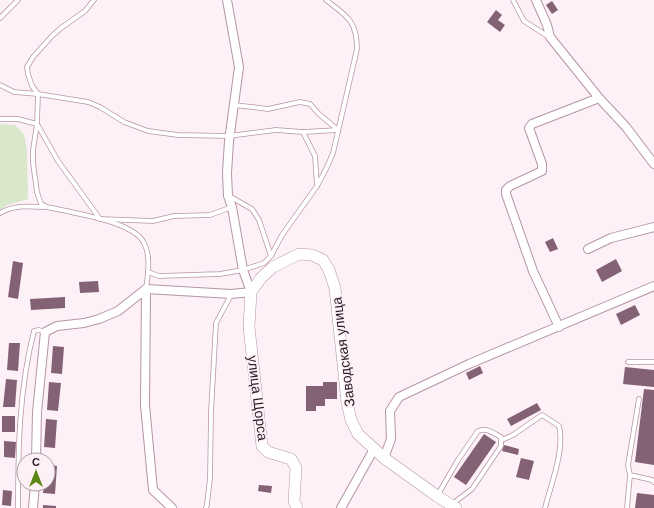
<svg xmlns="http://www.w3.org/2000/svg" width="654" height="508" font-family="Arial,sans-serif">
<rect width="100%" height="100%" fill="#fef0f7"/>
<!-- green -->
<polygon fill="#d9e8cb" points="0,124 15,125 24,134 27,150 28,195 28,199 8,205 0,210"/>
<!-- building -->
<g fill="#846275">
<polygon points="552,1 558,10 552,14 546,5"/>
<polygon points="496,10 502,15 498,20 505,25 500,32 487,22"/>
<polygon points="553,238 558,249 550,252 545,242"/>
<polygon points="616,259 622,271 602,282 596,270"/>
<polygon points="13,261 23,263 18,299 8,297"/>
<polygon points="98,281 99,292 80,293 79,282"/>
<polygon points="65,297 65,308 31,310 30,299"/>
<polygon points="635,305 640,315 621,325 616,314"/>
<polygon points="9,343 20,343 18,371 7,370"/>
<polygon points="53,346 64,347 62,374 51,373"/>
<polygon points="480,366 483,373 469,380 466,373"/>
<polygon points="625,367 654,370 654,387 623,384"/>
<polygon points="6,379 17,380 15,407 3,407"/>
<polygon points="49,382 61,383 58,411 47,410"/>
<polygon points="323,382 337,382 337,399 325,399 325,406 316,406 316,411 306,411 306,386 323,386"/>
<polygon points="644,389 654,390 654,465 635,462"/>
<polygon points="537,403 541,410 511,426 507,419"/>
<rect x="2" y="416" width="13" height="16"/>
<polygon points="46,419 57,420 55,448 44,447"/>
<polygon points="484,434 496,442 466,485 454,477"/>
<polygon points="4,441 16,442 15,458 4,457"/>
<polygon points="504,445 519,449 518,455 502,451"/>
<polygon points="521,458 534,461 529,480 516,477"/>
<polygon points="48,465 57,466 55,494 43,493 44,484 48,484"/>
<polygon points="259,485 272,486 271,493 258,491"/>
<polygon points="3,490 12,491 11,506 2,505"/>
<polygon points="637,493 654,495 654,508 635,508"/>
<polygon points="43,505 56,506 56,508 43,508"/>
</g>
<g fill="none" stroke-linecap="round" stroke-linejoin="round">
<defs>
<g id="lane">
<path d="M94,0l-9,11 -24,17 -9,8 -19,21 -6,10 1,7 4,12 6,8 -1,30 -4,26v13l4,29 4,12 6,3c22,5 87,14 97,36 7,13 4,31 2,46"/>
<polyline points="513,0 524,21 549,37"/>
<polyline points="0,18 18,0"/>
<polyline points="0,85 14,92 38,94 88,102 100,107 124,122 148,131 178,135 229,136 276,130 303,132 338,130"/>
<polyline points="234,105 268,109 300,102 310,104 319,114 338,130"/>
<polyline points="0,119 18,119 37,124 58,161 100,219 153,221 174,216 210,215 232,207"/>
<polyline points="303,132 315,156 317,186"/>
<polyline points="229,196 252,209 259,220 271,256"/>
<path d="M0,213c14,-8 29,-7 44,-6"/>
<path d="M148,272l11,4 61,-2 23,-4 21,-7 7,-7 11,-21 35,-49 10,-19 6,-14 24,-104c0,-28 -10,-33 -31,-49"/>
<polyline points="628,362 654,362"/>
<polyline points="639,399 628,465 630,475 652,480 654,482"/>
<path d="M502,440l11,-5 29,-20 17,11c6,24 -8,58 -14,82"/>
<path d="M437,496l21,-36 20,-29c8,-4 15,2 23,6v9l-29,43 -21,16"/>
<path d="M18,508c0,-59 1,-119 16,-177l5,-1 6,2"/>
<polyline points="206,508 207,504 210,478 211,412 216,323 231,295"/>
<polyline points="627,508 630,475"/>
</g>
<g id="street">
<polyline points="536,0 547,25 550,37 599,98 626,127 654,164"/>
<polyline points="588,249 611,238 654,227"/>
<polyline points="146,289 231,294 251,292 243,270 232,207 228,196 227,173 229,141 239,67 227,0"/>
<polyline points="146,289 145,405 153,490 172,508"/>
<polyline points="559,327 533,271 506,194 506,190 510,186 542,171 542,164 529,128 532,124 599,98"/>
<polyline points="384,458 391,439 390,411 399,397 469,364 654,286"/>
<polyline points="36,460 37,412 45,332 57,326 84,323 99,319 118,311 146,289"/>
<polyline points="33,508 35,484"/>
<polyline points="341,508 374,449"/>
</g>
<polyline id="secondary" points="297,508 294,501 296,468 291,459 268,452 262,446 249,327 251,292 261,278 273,267 299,254 312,255 323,260 329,270 335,288 347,402 351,420 358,434 384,458 437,496 456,508"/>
</defs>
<!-- lane casing -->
<use href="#lane" stroke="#b595a6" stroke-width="5.5"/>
<!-- street casing -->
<use href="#street" stroke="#b595a6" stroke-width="10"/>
<!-- secondary casing -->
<use href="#secondary" stroke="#b595a6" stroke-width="12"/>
<!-- lane -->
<use href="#lane" stroke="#fff" stroke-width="4"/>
<!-- street -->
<use href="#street" stroke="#fff" stroke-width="8"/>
<!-- secondary -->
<use href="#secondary" stroke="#fff" stroke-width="11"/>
</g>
<g text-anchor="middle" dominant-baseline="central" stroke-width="3.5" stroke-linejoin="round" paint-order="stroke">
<!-- street labels -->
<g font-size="14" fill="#291d24" stroke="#fef0f7">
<text transform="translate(343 352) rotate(-97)">Заводская улица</text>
<text transform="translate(258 398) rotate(83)">улица Щорса</text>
</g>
</g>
<!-- north arrow -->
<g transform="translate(36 472)"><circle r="19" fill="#fef0f7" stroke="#a99ca3"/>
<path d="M0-3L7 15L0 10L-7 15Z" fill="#5b8716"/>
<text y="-6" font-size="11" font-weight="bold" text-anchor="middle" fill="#291d24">С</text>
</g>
</svg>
